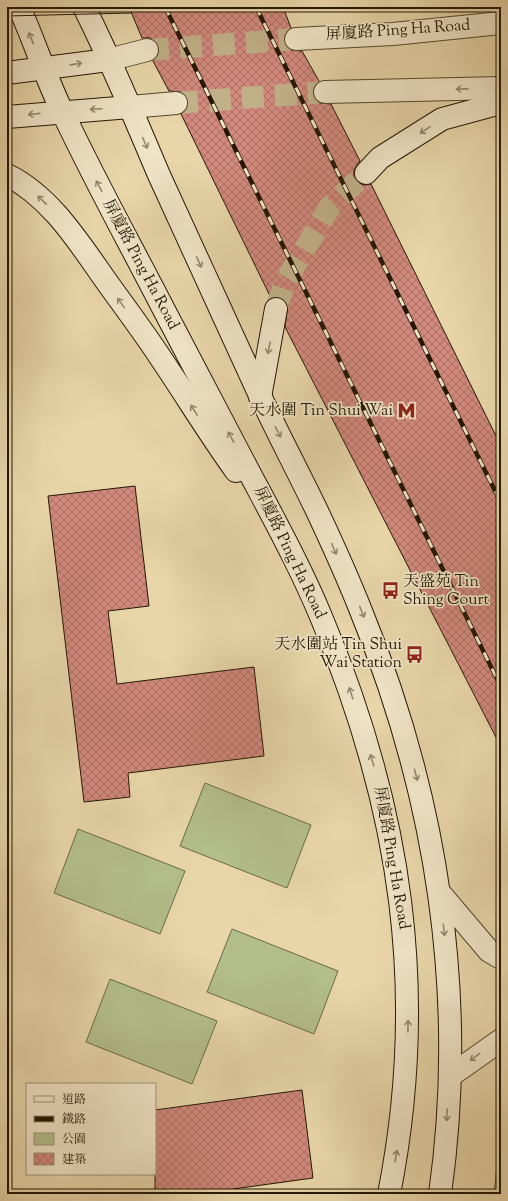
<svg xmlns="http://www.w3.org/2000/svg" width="508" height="1201" font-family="'Sorts Mill Goudy','Noto Serif TC',serif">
<defs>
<pattern id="forest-crowns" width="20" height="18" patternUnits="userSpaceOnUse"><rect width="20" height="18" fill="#b3be8a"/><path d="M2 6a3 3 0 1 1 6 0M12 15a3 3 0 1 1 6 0" fill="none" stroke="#9aa375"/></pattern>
<pattern id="building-cross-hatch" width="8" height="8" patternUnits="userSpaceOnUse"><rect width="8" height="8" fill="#d2897d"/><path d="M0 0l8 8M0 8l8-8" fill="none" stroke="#aa6f64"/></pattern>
</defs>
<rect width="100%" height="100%" fill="#e8d6a9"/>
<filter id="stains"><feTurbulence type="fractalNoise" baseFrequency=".005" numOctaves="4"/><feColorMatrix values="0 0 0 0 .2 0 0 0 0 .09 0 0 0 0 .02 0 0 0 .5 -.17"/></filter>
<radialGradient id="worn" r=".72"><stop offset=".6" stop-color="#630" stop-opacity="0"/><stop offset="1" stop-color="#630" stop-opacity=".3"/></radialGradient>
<!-- forest -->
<polygon fill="url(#forest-crowns)" stroke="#6b6a47" points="501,1124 501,1194 494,1194"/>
<!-- park -->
<g fill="#b3be8a" stroke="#6b6a47">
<polygon points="205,783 311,825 287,888 180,846"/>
<polygon points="78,829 185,871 160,934 54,893"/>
<polygon points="232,929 338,971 314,1034 207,992"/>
<polygon points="110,979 217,1021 192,1084 86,1042"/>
</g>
<!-- building -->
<g fill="url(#building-cross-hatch)" stroke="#231704">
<polygon points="129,7 283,7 291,28 285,34 284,39 285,45 291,50 302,51 319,81 314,86 313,93 314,98 319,103 331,104 360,161 354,170 354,177 357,182 363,185 371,184 501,446 501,747 285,327 288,304 284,300 279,297 271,298 181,114 187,108 188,102 186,96 181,92 169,91 153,61 159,54 159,47 156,42 151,38 142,38"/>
<polygon points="135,486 149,606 108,611 117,684 254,667 264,756 128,773 130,797 84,802 48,496"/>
<polygon points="302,1090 313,1178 197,1194 155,1194 155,1110"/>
</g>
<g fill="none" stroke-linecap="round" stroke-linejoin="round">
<!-- tertiary-tunnel -->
<g stroke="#c1b088" stroke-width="22" stroke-dasharray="22 11" stroke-linecap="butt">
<polyline points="147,50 296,39"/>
<polyline points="176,103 325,92"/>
</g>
<!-- secondary-tunnel -->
<polyline stroke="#c1b088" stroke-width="22" stroke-dasharray="22 11" stroke-linecap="butt" points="276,309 285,282 331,205 366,173"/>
<defs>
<g id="minor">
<polyline points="439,892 489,951 501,958"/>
<polyline points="450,1076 501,1040"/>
</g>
<g id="tertiary">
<polyline points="296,39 393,34 501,23"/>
<polyline points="108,60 147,50"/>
<polyline points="325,92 501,88"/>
<polyline points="130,107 176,103"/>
</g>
<g id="secondary">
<path d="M19,7c16,35 27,72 44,106 31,66 66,129 99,193 29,55 58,110 86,164 26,49 53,98 74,149 79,189 107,373 67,575"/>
<path d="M84,7c28,55 51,112 75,168 30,67 61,134 92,201 21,47 45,91 67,137 15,32 30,65 43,98 76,185 107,385 79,583"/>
<polyline points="7,73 108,60"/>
<polyline points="7,117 130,107"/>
<polyline points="366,173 380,158 442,119 501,103"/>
<path d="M7,175c45,22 74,71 102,110 18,25 36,49 53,75 25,37 48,75 74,111"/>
<polyline points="260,397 276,309"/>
</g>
</defs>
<!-- minor casing -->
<use href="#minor" stroke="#54472d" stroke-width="24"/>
<!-- tertiary casing -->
<use href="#tertiary" stroke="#54472d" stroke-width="24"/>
<!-- secondary casing -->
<use href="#secondary" stroke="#231704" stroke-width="24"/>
<!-- minor -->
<use href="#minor" stroke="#f0e4c7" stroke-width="22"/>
<!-- tertiary -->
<use href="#tertiary" stroke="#f0e4c7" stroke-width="22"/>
<!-- secondary -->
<use href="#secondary" stroke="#f0e4c7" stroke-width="22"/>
<!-- tram -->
<polyline stroke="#231704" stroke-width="1" points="7,16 131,13"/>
<defs>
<g id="rail">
<polyline points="165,7 501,687"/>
<polyline points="256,7 501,503"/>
</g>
</defs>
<!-- rail casing -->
<use href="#rail" stroke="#231704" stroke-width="4.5"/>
<!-- rail -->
<use href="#rail" stroke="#f0e4c7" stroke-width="3" stroke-dasharray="9" stroke-linecap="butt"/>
</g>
<!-- one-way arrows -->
<defs><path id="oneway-shaft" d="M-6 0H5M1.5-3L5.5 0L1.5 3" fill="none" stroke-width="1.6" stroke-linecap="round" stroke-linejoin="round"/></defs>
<g stroke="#94886f">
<use href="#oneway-shaft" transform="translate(31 38) rotate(-112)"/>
<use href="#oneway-shaft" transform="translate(76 64) rotate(-8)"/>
<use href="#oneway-shaft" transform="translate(462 89) rotate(179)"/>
<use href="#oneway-shaft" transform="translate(96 109) rotate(177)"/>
<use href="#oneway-shaft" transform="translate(34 114) rotate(174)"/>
<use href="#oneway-shaft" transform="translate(425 130) rotate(148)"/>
<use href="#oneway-shaft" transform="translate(145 143) rotate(66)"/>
<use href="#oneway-shaft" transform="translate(99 186) rotate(-118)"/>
<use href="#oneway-shaft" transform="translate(42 200) rotate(-136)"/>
<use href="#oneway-shaft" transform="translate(199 262) rotate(66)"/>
<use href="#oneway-shaft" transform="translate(121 303) rotate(-125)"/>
<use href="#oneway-shaft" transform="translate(269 348) rotate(101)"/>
<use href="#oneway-shaft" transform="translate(194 410) rotate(-122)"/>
<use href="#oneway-shaft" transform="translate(278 432) rotate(63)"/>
<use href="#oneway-shaft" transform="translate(231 437) rotate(-118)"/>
<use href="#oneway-shaft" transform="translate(334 549) rotate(66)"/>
<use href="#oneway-shaft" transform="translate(362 612) rotate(68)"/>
<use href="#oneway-shaft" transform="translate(351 693) rotate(-108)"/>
<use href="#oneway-shaft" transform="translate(372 760) rotate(-107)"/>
<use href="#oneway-shaft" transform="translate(416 775) rotate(75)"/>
<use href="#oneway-shaft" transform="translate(444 930) rotate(83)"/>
<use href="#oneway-shaft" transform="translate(408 1026) rotate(-89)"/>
<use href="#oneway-shaft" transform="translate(475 1057) rotate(144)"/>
<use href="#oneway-shaft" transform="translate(447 1115) rotate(93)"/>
<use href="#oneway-shaft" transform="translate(396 1156) rotate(-81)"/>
</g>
<!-- icons -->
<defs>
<symbol id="metro-bare" viewBox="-9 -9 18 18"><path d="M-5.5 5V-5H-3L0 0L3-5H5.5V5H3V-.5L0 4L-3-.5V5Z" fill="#8f2418" stroke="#f0e4c7" stroke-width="2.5" paint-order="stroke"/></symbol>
<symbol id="bus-bare" viewBox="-9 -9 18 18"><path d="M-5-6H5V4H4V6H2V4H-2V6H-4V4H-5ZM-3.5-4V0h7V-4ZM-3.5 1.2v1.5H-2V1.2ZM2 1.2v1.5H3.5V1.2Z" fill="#8f2418" stroke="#f0e4c7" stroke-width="2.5" paint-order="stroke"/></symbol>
</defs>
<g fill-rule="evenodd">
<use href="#metro-bare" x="394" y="398" width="25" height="25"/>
<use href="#bus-bare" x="378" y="578" width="25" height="25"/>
<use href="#bus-bare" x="402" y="642" width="25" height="25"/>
</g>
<g text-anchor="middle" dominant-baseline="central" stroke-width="3.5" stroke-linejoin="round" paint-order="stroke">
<!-- street labels -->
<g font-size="16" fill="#231704" stroke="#f0e4c7">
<text transform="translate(398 31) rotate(-4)">屏廈路 Ping Ha Road</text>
<text transform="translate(140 265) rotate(62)">屏廈路 Ping Ha Road</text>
<text transform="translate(289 553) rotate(64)">屏廈路 Ping Ha Road</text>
<text transform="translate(391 858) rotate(80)">屏廈路 Ping Ha Road</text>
</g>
<!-- poi labels -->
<g font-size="16" fill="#231704" stroke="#f0e4c7" text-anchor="end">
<text x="393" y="411">天水圍 Tin Shui Wai</text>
<text x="403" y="582" text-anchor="start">天盛苑 Tin<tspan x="403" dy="18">Shing Court</tspan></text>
<text x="402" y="645">天水圍站 Tin Shui<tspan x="402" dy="18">Wai Station</tspan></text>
</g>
</g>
<!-- margin -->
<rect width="508" height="1201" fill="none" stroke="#e8d6a9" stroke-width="24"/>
<rect x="8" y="8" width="492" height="1185" fill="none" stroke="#231704" stroke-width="2"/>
<rect x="12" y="12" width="484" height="1177" fill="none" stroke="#231704"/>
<!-- legend -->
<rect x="26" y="1083" width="130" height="92" fill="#f0e4c7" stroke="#9e9279"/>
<rect x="34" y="1096" width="20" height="6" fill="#f0e4c7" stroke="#9e9279"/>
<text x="62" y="1103" font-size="12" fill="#231704">道路</text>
<rect x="34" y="1116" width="20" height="6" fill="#231704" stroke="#9e9279"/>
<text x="62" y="1123" font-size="12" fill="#231704">鐵路</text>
<rect x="34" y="1133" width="20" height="12" fill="#b3be8a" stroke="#9e9279"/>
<text x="62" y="1143" font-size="12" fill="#231704">公園</text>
<rect x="34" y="1153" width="20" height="12" fill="url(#building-cross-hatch)" stroke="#9e9279"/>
<text x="62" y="1163" font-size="12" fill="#231704">建築</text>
<rect width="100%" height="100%" filter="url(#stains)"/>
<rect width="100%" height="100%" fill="url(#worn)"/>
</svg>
